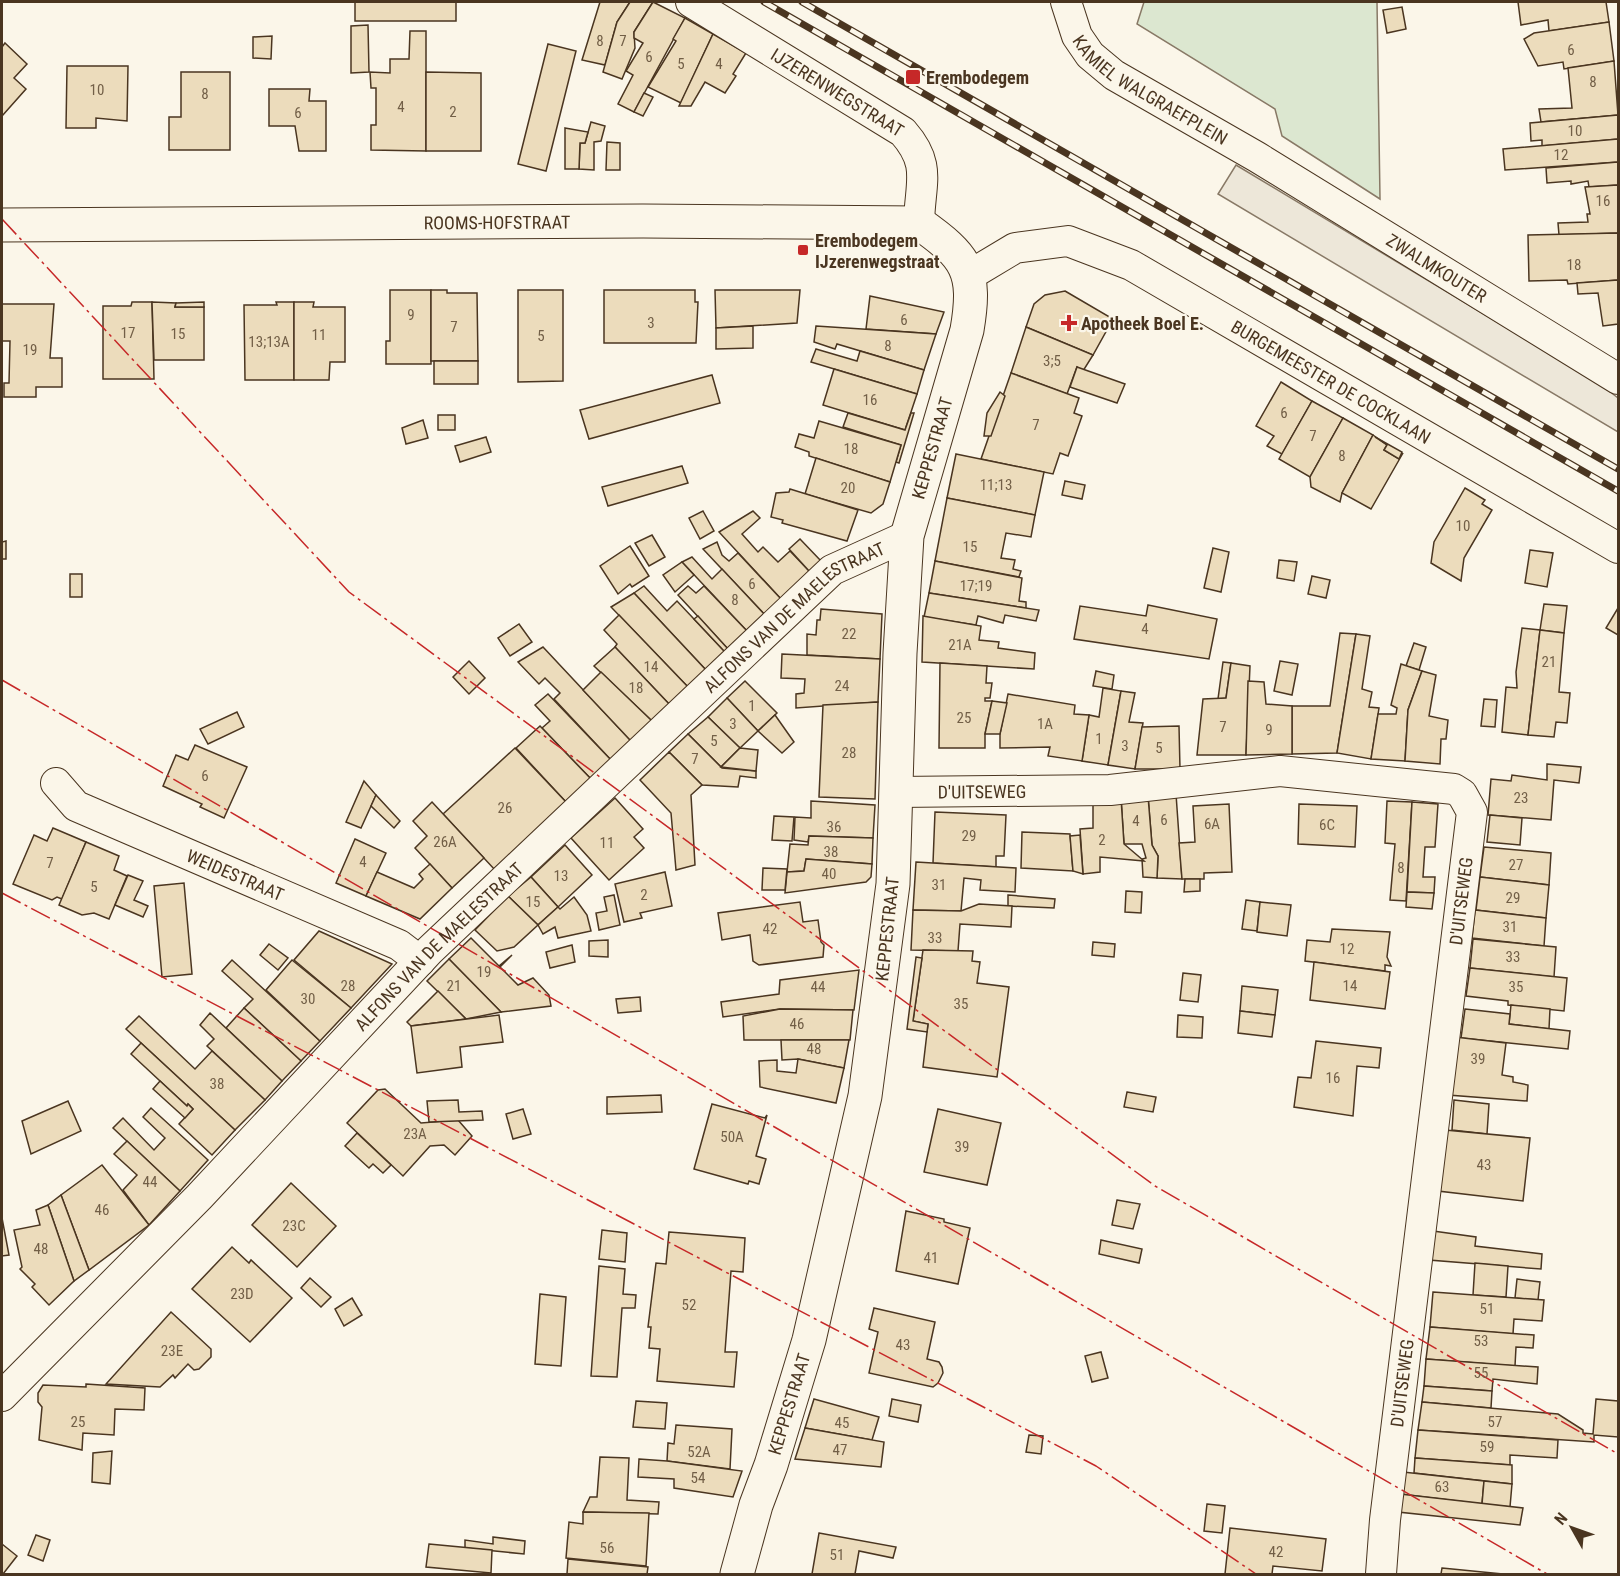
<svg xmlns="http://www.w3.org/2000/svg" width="1620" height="1576" font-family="'Roboto Condensed',sans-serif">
<rect width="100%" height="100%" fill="#fbf6e9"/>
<!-- green -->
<polygon fill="#dce7d0" stroke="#887966" stroke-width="1.5" points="1144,2 1377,2 1380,199 1282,136 1275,109 1137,24"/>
<!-- parking -->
<polygon fill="#ede7d9" stroke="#887966" stroke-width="1.5" points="1236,165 1600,384 1618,398 1618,432 1218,194"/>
<!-- building -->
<g fill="#ecdcbc" stroke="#4a3520" stroke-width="1.5">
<rect x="355" y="2" width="101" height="19"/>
<polygon points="600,2 630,2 617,22 605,65 582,60"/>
<polygon points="630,2 653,2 634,32 635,48 622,79 603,72 617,22"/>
<polygon points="653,2 685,18 634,112 618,104 633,75 626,71 643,43 634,38 634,32"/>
<polygon points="1518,2 1606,2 1609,22 1549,31 1548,20 1521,25"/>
<polygon points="1402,7 1406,29 1387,33 1383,10"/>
<polygon points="685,18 713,34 681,103 648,87 676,41 673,39"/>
<polygon points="1609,22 1614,61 1564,69 1563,62 1538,66 1524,39 1534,33"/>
<polygon points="368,25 369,72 351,73 351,26"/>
<polygon points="410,31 426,31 426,151 371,150 371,125 376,125 376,88 371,88 370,72 390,73 390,59 409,59"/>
<polygon points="713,34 746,53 733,74 736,76 725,93 705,82 691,106 679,106"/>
<polygon points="272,36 271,59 253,58 253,37"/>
<polygon points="5,43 27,64 14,78 26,89 2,116 2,47"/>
<polygon points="548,44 576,51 546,171 518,164"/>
<polygon points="1614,61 1618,115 1541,122 1539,109 1572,108 1568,68"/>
<polygon points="67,66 128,66 127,121 96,118 96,128 66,128"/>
<polygon points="181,72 230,72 230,150 169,150 169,117 181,117"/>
<polygon points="426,72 481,73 481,151 426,151"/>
<polygon points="269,89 310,89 309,101 326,101 326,151 299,151 295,126 269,126"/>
<polygon points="644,93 653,97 643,116 634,112"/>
<polygon points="1618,115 1618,139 1542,146 1542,140 1531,141 1530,123"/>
<polygon points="591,122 605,126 601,141 594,142 594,170 579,169 580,143 585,143"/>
<polygon points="565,128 588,132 585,143 580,143 579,169 565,169"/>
<polygon points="1618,139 1618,162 1505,170 1503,149"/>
<polygon points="607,142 620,143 620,170 606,170"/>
<polygon points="1618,162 1618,185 1589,187 1588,181 1571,184 1571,181 1547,183 1546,168"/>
<polygon points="1618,185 1618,233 1559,235 1558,223 1588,222 1587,214 1590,214 1585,187"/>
<polygon points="1618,233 1618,280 1568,284 1567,280 1529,281 1528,235"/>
<polygon points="1618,280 1618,324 1603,326 1598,293 1578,294 1577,283"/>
<polygon points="390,290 431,290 431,364 386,364 386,341 390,341"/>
<polygon points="431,290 447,290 447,293 477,293 478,361 431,361"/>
<polygon points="518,290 563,290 563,381 518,382"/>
<polygon points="604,290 695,290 695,302 698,302 696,343 604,343"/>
<polygon points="715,290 800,290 797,323 716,328"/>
<polygon points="1065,291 1113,319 1093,355 1026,327 1034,304 1045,295"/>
<polygon points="870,296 944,312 936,334 866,329"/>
<polygon points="132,302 152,302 154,379 103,379 103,306 131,306"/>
<polygon points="152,302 176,303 175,307 204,307 204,360 154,360"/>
<polygon points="204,302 204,307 175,307 176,303"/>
<polygon points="276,302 294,302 294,380 245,380 244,305 277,305"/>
<polygon points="294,302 314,302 313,307 345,307 345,362 330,362 329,380 294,380"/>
<polygon points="2,304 54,304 50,358 62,358 62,387 36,387 36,397 4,397 4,383 9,383 10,341 2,341"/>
<polygon points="753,326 753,348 716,349 716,328"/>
<polygon points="816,326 862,329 936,334 924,370 837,344 835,349 814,342"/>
<polygon points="1026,327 1093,355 1083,371 1077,367 1067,394 1011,373"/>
<polygon points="816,349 857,361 860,351 924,370 917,394 811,362"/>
<rect x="434" y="361" width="44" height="23"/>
<polygon points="1077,367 1125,384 1117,403 1070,387"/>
<polygon points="834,369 917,394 905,430 823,405"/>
<polygon points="1011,373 1079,398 1074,413 1082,416 1068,456 1060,453 1053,474 981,459"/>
<polygon points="712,375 720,403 589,439 580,410"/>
<polygon points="1281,382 1312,401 1282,454 1267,446 1274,436 1256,426"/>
<polygon points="1000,392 1005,396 991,436 984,436 987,413"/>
<polygon points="1312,401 1343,418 1310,477 1279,459"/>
<polygon points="848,413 905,430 911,413 914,413 899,463 896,462 901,445 843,427"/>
<rect x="438" y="415" width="17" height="15"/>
<polygon points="1343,418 1373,435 1342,493 1340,502 1311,487 1310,477"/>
<polygon points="423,420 428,438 406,444 402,428"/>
<polygon points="819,421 901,445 890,482 809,456 809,452 795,447 799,434 814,438"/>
<polygon points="1373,435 1387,445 1384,450 1399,459 1403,453 1371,509 1342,493"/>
<polygon points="486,437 491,452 460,462 455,446"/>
<polygon points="1375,437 1402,452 1399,459 1384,450 1387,445"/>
<polygon points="956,454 1044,472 1035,515 947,498"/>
<polygon points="816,458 890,482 883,504 871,513 805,494"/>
<polygon points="682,466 688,483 608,506 602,487"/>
<polygon points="1065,481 1085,485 1082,499 1062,495"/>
<polygon points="1465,488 1485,500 1482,504 1492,510 1464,558 1461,581 1431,563 1434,542"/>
<polygon points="790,489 858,510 847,541 782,523 783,520 771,517 776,493 789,492"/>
<polygon points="947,498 1035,515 1031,537 1006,533 1001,558 1015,560 1013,569 1021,571 1019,577 935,561"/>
<polygon points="703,511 714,531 700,539 689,518"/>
<polygon points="753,511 760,518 742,534 758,552 763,547 778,562 790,551 810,572 781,599 719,532"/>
<polygon points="652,535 665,557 649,566 635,543"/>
<polygon points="800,539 821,561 810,572 789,549"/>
<polygon points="6,541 6,559 2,559 2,542"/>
<polygon points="717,542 722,555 729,561 738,553 781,599 765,615 703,549"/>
<polygon points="630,546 649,576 632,587 630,584 618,594 600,566"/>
<polygon points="1213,548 1229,552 1221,592 1204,588"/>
<polygon points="1530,550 1553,553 1547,587 1525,583"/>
<polygon points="692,557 712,579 722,569 765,615 747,631 682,562"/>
<polygon points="1279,560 1297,562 1294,581 1277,578"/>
<polygon points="935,561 1022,578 1019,601 1026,602 1026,608 929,593"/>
<polygon points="682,562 694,575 675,592 663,575"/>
<rect x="70" y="574" width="12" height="23"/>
<polygon points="1312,576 1330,580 1326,598 1308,594"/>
<polygon points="644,586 667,611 677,601 725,652 706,670 634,593"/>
<polygon points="688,586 696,593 704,586 747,631 728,649 678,595"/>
<polygon points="634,593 706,670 688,687 611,607"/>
<polygon points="929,593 1039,610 1036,621 1005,615 1003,623 978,616 976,625 924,617"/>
<polygon points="1544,604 1567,606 1564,633 1540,630"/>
<polygon points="1148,605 1217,619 1209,659 1074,639 1080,606 1146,616"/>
<polygon points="1618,608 1618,635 1606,628"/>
<polygon points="821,609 882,614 880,659 807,655 807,634 816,635 817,620 820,620"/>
<polygon points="619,615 688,687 670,705 615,647 617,644 604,630"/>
<polygon points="698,616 728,649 725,652 694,619"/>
<polygon points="923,616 981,626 979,640 999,642 998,648 1035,653 1034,669 922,662"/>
<polygon points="519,624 532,642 510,656 498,638"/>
<polygon points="1522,628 1540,630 1528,735 1502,732 1506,687 1517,688 1516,672"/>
<polygon points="1540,630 1564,633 1559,692 1570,693 1567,723 1556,722 1554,737 1528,735"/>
<polygon points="1340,633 1356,634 1337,753 1292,754 1292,706 1330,706"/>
<polygon points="1356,634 1370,636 1362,689 1372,692 1369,707 1379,708 1371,759 1337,753"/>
<polygon points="1414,643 1426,647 1419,670 1406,666"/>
<polygon points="543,647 631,741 611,760 554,699 560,693 545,678 539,684 518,662"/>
<polygon points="615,647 670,705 652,721 594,666"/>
<polygon points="782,654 880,659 878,702 796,708 796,694 804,693 805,679 781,678"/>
<polygon points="469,661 485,678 469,694 453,677"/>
<polygon points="1280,661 1298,664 1292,695 1274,691"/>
<polygon points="1223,662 1231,663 1226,698 1218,699"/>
<polygon points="940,663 987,666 986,683 992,683 990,698 985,698 985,701 992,701 985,734 985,748 939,748"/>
<polygon points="1231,663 1250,666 1246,755 1197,755 1203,699 1226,698"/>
<polygon points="1401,664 1422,671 1408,710 1405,761 1371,759 1378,714 1396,714 1397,708 1391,705"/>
<polygon points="1096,671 1114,675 1112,689 1093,686"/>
<polygon points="1422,671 1436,675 1429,716 1448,720 1446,739 1441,739 1440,764 1405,761 1408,710"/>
<polygon points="601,672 652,721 631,741 583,690"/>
<polygon points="745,681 777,713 758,731 727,698"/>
<polygon points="1248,681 1264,682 1266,704 1292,706 1292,754 1246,755"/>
<polygon points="1103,688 1121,691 1108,765 1082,761 1089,715 1099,717"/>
<polygon points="1121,691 1135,693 1129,722 1143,723 1135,769 1108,765"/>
<polygon points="548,694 611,760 591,779 542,728 550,721 535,705"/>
<polygon points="1008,694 1075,705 1074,714 1089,715 1082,761 1048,756 1050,747 1000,748 1000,734"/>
<polygon points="727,698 758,731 740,748 708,717"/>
<polygon points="1484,699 1497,700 1495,727 1481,726"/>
<polygon points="992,701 1007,703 1000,734 985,734"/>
<polygon points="878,702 875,799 819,797 823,705"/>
<polygon points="237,712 244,727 208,744 200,729"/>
<polygon points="775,715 794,742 782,753 758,731"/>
<polygon points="708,717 740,748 721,767 688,734"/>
<polygon points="540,726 591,779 566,802 516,748"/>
<polygon points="1179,726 1180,769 1135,769 1142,727"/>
<polygon points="688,734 722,768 756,771 756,778 740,776 738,787 702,785 669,752"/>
<polygon points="195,745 247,767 224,818 200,807 202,804 163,786 176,755 188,760"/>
<polygon points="515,748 566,802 495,870 443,814"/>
<polygon points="740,748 758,750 756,771 721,767"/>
<polygon points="669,752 702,785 691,795 695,865 676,870 671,813 640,780"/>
<polygon points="1547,764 1581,767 1579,783 1554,780 1551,820 1488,815 1491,779 1511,781 1512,775 1547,780"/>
<polygon points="364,781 376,795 361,828 346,822"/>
<polygon points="1176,794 1182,879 1157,878 1158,856 1152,845 1148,796"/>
<polygon points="376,795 400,821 394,828 371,806"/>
<polygon points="1148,796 1152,845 1158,856 1157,878 1143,877 1142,859 1146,858 1142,844 1124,844 1121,798"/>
<polygon points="615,798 643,829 634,837 644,848 609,880 571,838"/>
<polygon points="1121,798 1124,844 1144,861 1100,857 1100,872 1083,874 1080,829 1093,828 1093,800"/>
<polygon points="811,801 875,805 873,838 809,836 808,842 794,840 795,817 811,818"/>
<polygon points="1387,801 1412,802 1406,901 1390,900 1395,844 1385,843"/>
<polygon points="432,802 484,858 452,888 415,848 427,836 413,821"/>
<polygon points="1412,802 1438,804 1435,847 1425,847 1423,877 1435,877 1434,893 1407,892"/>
<polygon points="1229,804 1232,872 1204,873 1204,879 1182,879 1179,843 1195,842 1193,806"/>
<polygon points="1299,804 1357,806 1355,847 1298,844"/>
<polygon points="935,812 1006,815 1004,856 996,856 996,867 933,863"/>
<polygon points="1490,815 1522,818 1520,845 1487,842"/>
<polygon points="774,816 794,817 792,841 772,840"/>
<polygon points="53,828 86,842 62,899 57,897 52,900 13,884 34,835 47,841"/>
<polygon points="1022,832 1070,834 1073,871 1021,868"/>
<polygon points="1080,835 1083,874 1073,871 1070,836"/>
<polygon points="809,836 873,838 872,864 806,859 804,871 787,872 790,844 808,845"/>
<polygon points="355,839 386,853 366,896 336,883"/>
<polygon points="86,842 119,856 114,870 127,876 109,919 94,913 82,915 59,905"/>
<polygon points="565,845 592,875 558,907 531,877"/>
<polygon points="1484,847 1551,853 1549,885 1480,877"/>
<polygon points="806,859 872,864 871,877 866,882 785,893 787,872 804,871"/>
<polygon points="916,862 1016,868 1015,892 980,890 981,880 964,878 961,911 913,910"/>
<polygon points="430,864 452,888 420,919 366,896 377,872 414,888 423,879 419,874"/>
<polygon points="763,868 787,869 785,890 762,890"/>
<polygon points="665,872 672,906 640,913 642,918 624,922 615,884"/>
<polygon points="128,875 143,881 134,900 148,906 143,917 115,905"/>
<polygon points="531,877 558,907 538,925 508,896"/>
<polygon points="1480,877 1549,885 1546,918 1476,910"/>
<polygon points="1185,879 1200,879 1200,891 1184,892"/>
<polygon points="184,883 192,974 162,977 154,886"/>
<polygon points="1126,891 1142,892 1141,913 1125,912"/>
<polygon points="1407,892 1434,893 1432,909 1406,907"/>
<polygon points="614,895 620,925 599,930 596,913 607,911 604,897"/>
<polygon points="1008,895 1055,899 1054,908 1008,906"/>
<polygon points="508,896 538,925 514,947 497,951 475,930"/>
<polygon points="574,897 587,915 591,931 558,938 555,927 543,934 538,925 558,907 560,909"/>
<polygon points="1246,900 1260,902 1257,931 1242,929"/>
<polygon points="800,902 803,922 818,920 821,942 824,945 823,957 759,965 753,961 750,935 722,940 718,913"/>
<polygon points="1260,902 1291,905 1287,936 1257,932"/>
<polygon points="979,904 1012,906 1011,927 960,924 958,951 911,950 913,910 961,911"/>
<polygon points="1475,910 1546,918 1544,946 1472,938"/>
<polygon points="1332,929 1390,932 1387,957 1391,966 1385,965 1385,971 1305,961 1307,940 1330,942"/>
<polygon points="319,931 392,964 351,1008 294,960"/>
<polygon points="471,938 499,966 512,955 500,967 518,985 533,978 549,995 551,1006 501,1012 449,959"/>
<polygon points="1473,939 1556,947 1554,977 1470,968"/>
<polygon points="608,940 608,957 589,956 589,941"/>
<polygon points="1093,942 1115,944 1114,957 1092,955"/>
<polygon points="269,944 288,958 278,970 260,955"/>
<polygon points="572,945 575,962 550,968 546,952"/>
<polygon points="923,950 973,951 972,961 980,962 977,983 1009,987 997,1077 923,1067 928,1024 913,1021"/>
<polygon points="916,957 922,958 913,1021 928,1024 927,1032 907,1029"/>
<polygon points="449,959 501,1012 466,1019 427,981"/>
<polygon points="232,960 320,1041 301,1061 244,1008 253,999 222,971"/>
<polygon points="292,960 351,1008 320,1041 266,990"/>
<polygon points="1314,962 1390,972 1385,1009 1310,1000"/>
<polygon points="1470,968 1567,978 1564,1011 1508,1005 1508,1001 1466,996"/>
<polygon points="859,970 854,1010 780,1009 723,1017 721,1002 779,994 780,980"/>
<polygon points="1183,973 1201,975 1198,1002 1180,1000"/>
<polygon points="1242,986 1278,990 1275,1015 1240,1011"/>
<polygon points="438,991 466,1019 411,1026 407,1022"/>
<polygon points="640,997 641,1011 618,1013 616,999"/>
<polygon points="1511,1005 1550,1009 1549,1029 1509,1024"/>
<polygon points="244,1008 301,1061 282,1081 226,1028"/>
<polygon points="780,1009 853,1010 850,1040 744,1040 743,1016"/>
<polygon points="1465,1009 1510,1014 1509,1024 1570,1031 1568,1049 1461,1038"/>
<polygon points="1240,1011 1275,1015 1272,1037 1238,1033"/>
<polygon points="210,1013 282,1081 265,1100 207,1046 214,1039 200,1025"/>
<polygon points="499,1015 503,1042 460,1047 462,1067 417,1073 411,1026"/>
<polygon points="1178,1015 1203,1017 1202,1038 1177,1037"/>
<polygon points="139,1016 195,1069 212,1051 265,1100 235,1130 126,1029"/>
<polygon points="1455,1037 1506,1043 1502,1075 1513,1077 1513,1082 1528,1085 1527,1101 1448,1095"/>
<polygon points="781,1040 849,1040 844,1068 798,1059 782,1060"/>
<polygon points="1316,1041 1381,1048 1379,1068 1357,1066 1353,1116 1294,1107 1298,1077 1311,1078"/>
<polygon points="141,1043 235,1130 212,1155 179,1124 193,1109 188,1104 187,1106 131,1054"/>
<polygon points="798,1059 844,1068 836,1103 760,1087 759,1061 777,1060 777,1071 796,1073"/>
<polygon points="160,1081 187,1106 188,1104 193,1109 185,1118 153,1089"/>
<polygon points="385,1089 421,1123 458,1120 472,1136 455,1155 444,1145 430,1146 403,1176 347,1123 378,1090"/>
<polygon points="1127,1092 1156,1097 1153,1112 1124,1107"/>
<polygon points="661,1095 662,1112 607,1114 607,1097"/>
<polygon points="458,1100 459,1112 482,1111 483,1120 429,1122 427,1101"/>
<polygon points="1454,1100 1489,1104 1487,1134 1452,1130"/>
<polygon points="68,1101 81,1131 31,1154 22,1121"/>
<polygon points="712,1104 765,1118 767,1115 756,1156 766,1159 759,1184 749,1181 748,1184 694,1169"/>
<polygon points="151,1108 208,1160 180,1191 113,1128 123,1118 154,1150 165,1138 143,1117"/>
<polygon points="523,1109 531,1134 513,1139 506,1114"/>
<polygon points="938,1109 1001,1123 987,1185 924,1172"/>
<polygon points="1445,1130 1530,1138 1523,1201 1438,1191"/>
<polygon points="357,1133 391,1165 383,1173 373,1164 369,1168 345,1146"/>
<polygon points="127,1141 180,1191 149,1225 123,1190 137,1175 114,1154"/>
<polygon points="102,1165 149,1225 89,1270 61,1195"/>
<polygon points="291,1183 336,1226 297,1267 252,1225"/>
<polygon points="61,1195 89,1270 74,1281 48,1205"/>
<polygon points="1117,1200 1140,1204 1133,1229 1112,1225"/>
<polygon points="48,1205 74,1281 49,1305 32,1287 35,1284 20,1269 22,1267 14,1230 40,1225 36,1210"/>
<polygon points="906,1211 944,1219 944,1222 970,1228 958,1284 896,1271"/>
<polygon points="2,1218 9,1255 2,1256"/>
<polygon points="602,1230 627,1233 625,1262 599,1259"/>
<polygon points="1433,1231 1476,1237 1475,1246 1542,1254 1541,1269 1429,1260"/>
<polygon points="669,1232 745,1238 743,1272 731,1271 725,1352 737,1352 734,1387 657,1381 660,1349 649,1348 651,1327 648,1327 656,1263 666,1264"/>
<polygon points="1101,1240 1142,1249 1139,1263 1099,1254"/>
<polygon points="232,1247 249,1263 251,1260 292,1298 250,1342 192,1289"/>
<polygon points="1475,1263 1508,1266 1506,1297 1473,1295"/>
<polygon points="599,1266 625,1269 623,1294 636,1295 635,1308 622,1308 617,1377 591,1376"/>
<polygon points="310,1278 331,1297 321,1307 301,1288"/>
<polygon points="1517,1279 1540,1282 1538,1300 1515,1298"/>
<polygon points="1433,1292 1544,1300 1542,1321 1514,1319 1513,1334 1430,1327"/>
<polygon points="540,1294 566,1297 561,1366 535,1364"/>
<polygon points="352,1298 362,1315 344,1326 335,1309"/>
<polygon points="874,1308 935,1322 927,1359 939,1362 942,1367 943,1373 938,1383 933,1387 869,1373 878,1332 869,1329"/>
<polygon points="171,1312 211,1349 211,1357 199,1369 194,1370 188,1364 175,1378 173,1375 160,1387 106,1384"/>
<polygon points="1430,1327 1534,1335 1533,1348 1516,1347 1515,1366 1426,1359"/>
<polygon points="1101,1352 1108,1378 1092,1382 1085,1356"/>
<polygon points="1426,1359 1538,1367 1537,1384 1493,1379 1492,1391 1424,1386"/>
<polygon points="86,1384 145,1388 144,1410 115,1409 114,1435 83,1433 82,1450 39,1440 42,1407 38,1402 38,1393 43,1385 86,1387"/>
<polygon points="1424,1386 1492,1391 1491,1408 1422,1402"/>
<polygon points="814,1399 879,1417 872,1440 805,1428"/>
<polygon points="892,1399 921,1405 918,1422 889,1416"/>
<polygon points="1596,1399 1618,1401 1618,1437 1594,1435 1594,1442 1418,1430 1422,1402 1558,1414 1583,1430 1583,1433 1593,1434"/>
<polygon points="636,1401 667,1403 665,1429 633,1427"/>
<polygon points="676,1425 732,1429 730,1469 667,1461 668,1443 674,1444"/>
<polygon points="805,1428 884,1442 881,1467 795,1459"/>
<polygon points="1418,1430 1558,1440 1557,1458 1510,1455 1510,1465 1415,1458"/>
<polygon points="1029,1435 1043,1436 1041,1454 1026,1452"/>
<polygon points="112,1451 110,1484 92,1482 93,1453"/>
<polygon points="600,1457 629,1458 627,1500 659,1502 658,1514 583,1512 590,1497 597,1497"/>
<polygon points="1415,1458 1512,1465 1512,1484 1414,1473"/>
<polygon points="639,1459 667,1461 742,1471 733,1497 674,1488 674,1479 638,1477"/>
<polygon points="1403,1472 1484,1481 1482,1504 1400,1494"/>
<polygon points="1484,1481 1512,1484 1510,1507 1482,1504"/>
<polygon points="1400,1494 1523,1508 1520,1525 1398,1512"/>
<polygon points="1207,1504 1225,1506 1222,1533 1204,1531"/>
<polygon points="583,1512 649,1513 646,1566 566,1558 569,1522 583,1524"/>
<polygon points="1230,1528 1326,1539 1322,1571 1273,1566 1272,1574 1225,1574"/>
<polygon points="819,1533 896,1547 893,1558 859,1551 855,1574 812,1574"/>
<polygon points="36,1535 50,1540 43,1561 28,1555"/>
<polygon points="493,1537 525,1541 524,1554 465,1548 465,1540 493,1544"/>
<polygon points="2,1544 17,1556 3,1574 2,1574"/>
<polygon points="429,1544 492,1550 491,1573 426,1567"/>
<polygon points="568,1559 648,1567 647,1574 567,1574"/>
<polygon points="1442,1568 1503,1574 1441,1574"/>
</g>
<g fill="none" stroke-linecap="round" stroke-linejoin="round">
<defs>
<g id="minor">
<path id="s1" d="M691,2l212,130c29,33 17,50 16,91"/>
<path id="s2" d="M1066,2l11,34 13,19 24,20 143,82 361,222"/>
<path id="s3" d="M970,275l45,-27 53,-7 63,24 487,283"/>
<path id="s4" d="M56,783l20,23 323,139 21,16"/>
<path id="s5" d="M896,792l214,-2 170,-19 174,18 8,5 10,18 -87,708 -4,54"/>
<path id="s6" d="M2,1396l197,-199 231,-247 402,-380 75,-34"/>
</g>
<g id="tertiary">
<path id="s7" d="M2,225l641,-4 276,2c48,34 58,48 48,107l-60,206 -7,117 -7,231 -28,212 -56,244 -38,125 -15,40 -19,69"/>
</g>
</defs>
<!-- minor casing -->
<use href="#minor" stroke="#4a3520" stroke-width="32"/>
<!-- tertiary casing -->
<use href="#tertiary" stroke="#4a3520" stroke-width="35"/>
<!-- minor -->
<use href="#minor" stroke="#fbf6e9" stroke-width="30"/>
<!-- tertiary -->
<use href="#tertiary" stroke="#fbf6e9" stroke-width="33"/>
<defs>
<g id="rail">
<polyline points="764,2 1618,491"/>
<polyline points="802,2 1618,469"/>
</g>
</defs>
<!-- rail casing -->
<use href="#rail" stroke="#4a3520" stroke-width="7"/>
<!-- rail -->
<use href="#rail" stroke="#fbf6e9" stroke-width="4.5" stroke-dasharray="14" stroke-linecap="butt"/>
<!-- power -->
<g stroke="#c62828" stroke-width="1.5" stroke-dasharray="21 4.5 3 4.5" stroke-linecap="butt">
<polyline points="2,219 349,592 1155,1186 1618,1454"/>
<polyline points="2,680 1547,1574"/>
<polyline points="2,893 1096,1466 1256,1574"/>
</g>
</g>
<!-- markers -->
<g fill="#c62828" stroke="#fbf6e9" stroke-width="2">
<rect x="905" y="69" width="16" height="16" rx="3"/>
<rect x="797" y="244" width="12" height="12" rx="3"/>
<path d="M1066 314h6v6h6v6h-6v6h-6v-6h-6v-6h6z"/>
</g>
<g text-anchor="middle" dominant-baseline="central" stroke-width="4.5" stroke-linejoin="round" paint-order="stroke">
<!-- number labels -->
<g font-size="15" fill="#725f47">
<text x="600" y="41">8</text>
<text x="623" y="41">7</text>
<text x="1571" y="50">6</text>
<text x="649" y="57">6</text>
<text x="681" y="64">5</text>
<text x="719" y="64">4</text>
<text x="1593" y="82">8</text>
<text x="97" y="90">10</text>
<text x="205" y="94">8</text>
<text x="401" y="107">4</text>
<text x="453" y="112">2</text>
<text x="298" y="113">6</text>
<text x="1575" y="131">10</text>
<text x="1561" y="155">12</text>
<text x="1603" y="201">16</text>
<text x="1574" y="265">18</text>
<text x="411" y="315">9</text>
<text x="904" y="320">6</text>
<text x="651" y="323">3</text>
<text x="454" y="327">7</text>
<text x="128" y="333">17</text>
<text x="178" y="334">15</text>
<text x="319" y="335">11</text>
<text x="541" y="336">5</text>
<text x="269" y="342">13;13A</text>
<text x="888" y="346">8</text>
<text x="30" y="350">19</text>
<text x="1052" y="361">3;5</text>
<text x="870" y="400">16</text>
<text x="1284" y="413">6</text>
<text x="1036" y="425">7</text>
<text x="1313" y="436">7</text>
<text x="851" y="449">18</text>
<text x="1342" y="456">8</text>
<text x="996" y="485">11;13</text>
<text x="848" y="488">20</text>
<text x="1463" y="526">10</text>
<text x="970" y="547">15</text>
<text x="752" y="584">6</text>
<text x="976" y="586">17;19</text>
<text x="735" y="600">8</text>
<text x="1145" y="629">4</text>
<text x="849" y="634">22</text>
<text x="960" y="645">21A</text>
<text x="1549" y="662">21</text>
<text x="651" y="667">14</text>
<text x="842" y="686">24</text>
<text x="636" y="688">18</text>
<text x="752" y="706">1</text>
<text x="964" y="718">25</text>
<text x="733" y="724">3</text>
<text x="1045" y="724">1A</text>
<text x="1223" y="727">7</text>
<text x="1269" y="730">9</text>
<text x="1099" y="739">1</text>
<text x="714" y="741">5</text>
<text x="1125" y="746">3</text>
<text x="1159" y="748">5</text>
<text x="849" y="753">28</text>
<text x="695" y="759">7</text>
<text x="205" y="776">6</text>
<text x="1521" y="798">23</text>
<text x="505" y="808">26</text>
<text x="1164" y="820">6</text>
<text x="1136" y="821">4</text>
<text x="1212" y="824">6A</text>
<text x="1327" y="825">6C</text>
<text x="834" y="827">36</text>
<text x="969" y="836">29</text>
<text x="1102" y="840">2</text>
<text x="445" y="842">26A</text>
<text x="607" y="843">11</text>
<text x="831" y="852">38</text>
<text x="363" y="862">4</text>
<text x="50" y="863">7</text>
<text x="1516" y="865">27</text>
<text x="1401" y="868">8</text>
<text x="829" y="874">40</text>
<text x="561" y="876">13</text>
<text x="939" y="885">31</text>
<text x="94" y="887">5</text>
<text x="644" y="895">2</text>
<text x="1513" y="898">29</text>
<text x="533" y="902">15</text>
<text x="1510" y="927">31</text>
<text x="770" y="929">42</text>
<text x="935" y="938">33</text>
<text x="1347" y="949">12</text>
<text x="1513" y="957">33</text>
<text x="484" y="972">19</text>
<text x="348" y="986">28</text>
<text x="454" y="986">21</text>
<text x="1350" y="986">14</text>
<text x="818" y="987">44</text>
<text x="1516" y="987">35</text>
<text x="308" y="999">30</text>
<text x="961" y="1004">35</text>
<text x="797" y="1024">46</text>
<text x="814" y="1049">48</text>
<text x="1478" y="1059">39</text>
<text x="1333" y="1078">16</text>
<text x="217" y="1084">38</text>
<text x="415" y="1134">23A</text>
<text x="732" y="1137">50A</text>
<text x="962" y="1147">39</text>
<text x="1484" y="1165">43</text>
<text x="150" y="1182">44</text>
<text x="102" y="1210">46</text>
<text x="294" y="1226">23C</text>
<text x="41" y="1249">48</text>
<text x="931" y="1258">41</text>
<text x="242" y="1294">23D</text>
<text x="689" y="1305">52</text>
<text x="1487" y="1309">51</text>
<text x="1481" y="1341">53</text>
<text x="903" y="1345">43</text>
<text x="172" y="1351">23E</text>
<text x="1481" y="1373">55</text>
<text x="78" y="1422">25</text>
<text x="1495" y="1422">57</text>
<text x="842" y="1423">45</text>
<text x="1487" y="1447">59</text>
<text x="840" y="1450">47</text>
<text x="699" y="1452">52A</text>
<text x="698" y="1478">54</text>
<text x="1442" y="1487">63</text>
<text x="607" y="1548">56</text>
<text x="1276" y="1552">42</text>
<text x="837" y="1555">51</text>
</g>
<!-- poi labels -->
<g font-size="18" font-weight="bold" fill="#4a3520" stroke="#fbf6e9" text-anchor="start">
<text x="926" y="77">Erembodegem</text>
<text x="815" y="240">Erembodegem<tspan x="815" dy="21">IJzerenwegstraat</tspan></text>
<text x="1081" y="323">Apotheek Boel E.</text>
</g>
<!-- street labels -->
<g font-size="18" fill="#4a3520" stroke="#fbf6e9">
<text stroke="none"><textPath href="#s2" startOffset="128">KAMIEL WALGRAEFPLEIN</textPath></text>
<text stroke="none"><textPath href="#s1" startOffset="172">IJZERENWEGSTRAAT</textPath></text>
<text stroke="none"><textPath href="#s7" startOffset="495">ROOMS-HOFSTRAAT</textPath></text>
<text stroke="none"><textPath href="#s2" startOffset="466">ZWALMKOUTER</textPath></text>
<text stroke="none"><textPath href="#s3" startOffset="405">BURGEMEESTER DE COCKLAAN</textPath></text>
<text transform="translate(932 448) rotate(-74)">KEPPESTRAAT</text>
<text stroke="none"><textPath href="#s6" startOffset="1113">ALFONS VAN DE MAELESTRAAT</textPath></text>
<text stroke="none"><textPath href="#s5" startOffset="86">D'UITSEWEG</textPath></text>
<text stroke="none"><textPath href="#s4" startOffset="204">WEIDESTRAAT</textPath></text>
<text transform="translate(1461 901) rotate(-83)">D'UITSEWEG</text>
<text transform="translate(887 929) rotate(-84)">KEPPESTRAAT</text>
<text stroke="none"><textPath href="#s6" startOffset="627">ALFONS VAN DE MAELESTRAAT</textPath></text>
<text transform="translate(1402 1383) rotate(-83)">D'UITSEWEG</text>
<text transform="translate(789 1404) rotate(-73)">KEPPESTRAAT</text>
</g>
</g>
<!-- border -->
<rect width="1620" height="1576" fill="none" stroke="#4a3520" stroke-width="6"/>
<!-- north arrow -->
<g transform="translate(1572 1528) rotate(310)" stroke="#fbf6e9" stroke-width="4.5" paint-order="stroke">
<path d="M0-4.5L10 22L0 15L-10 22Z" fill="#4a3520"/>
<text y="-9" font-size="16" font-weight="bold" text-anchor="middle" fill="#4a3520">N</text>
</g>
</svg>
